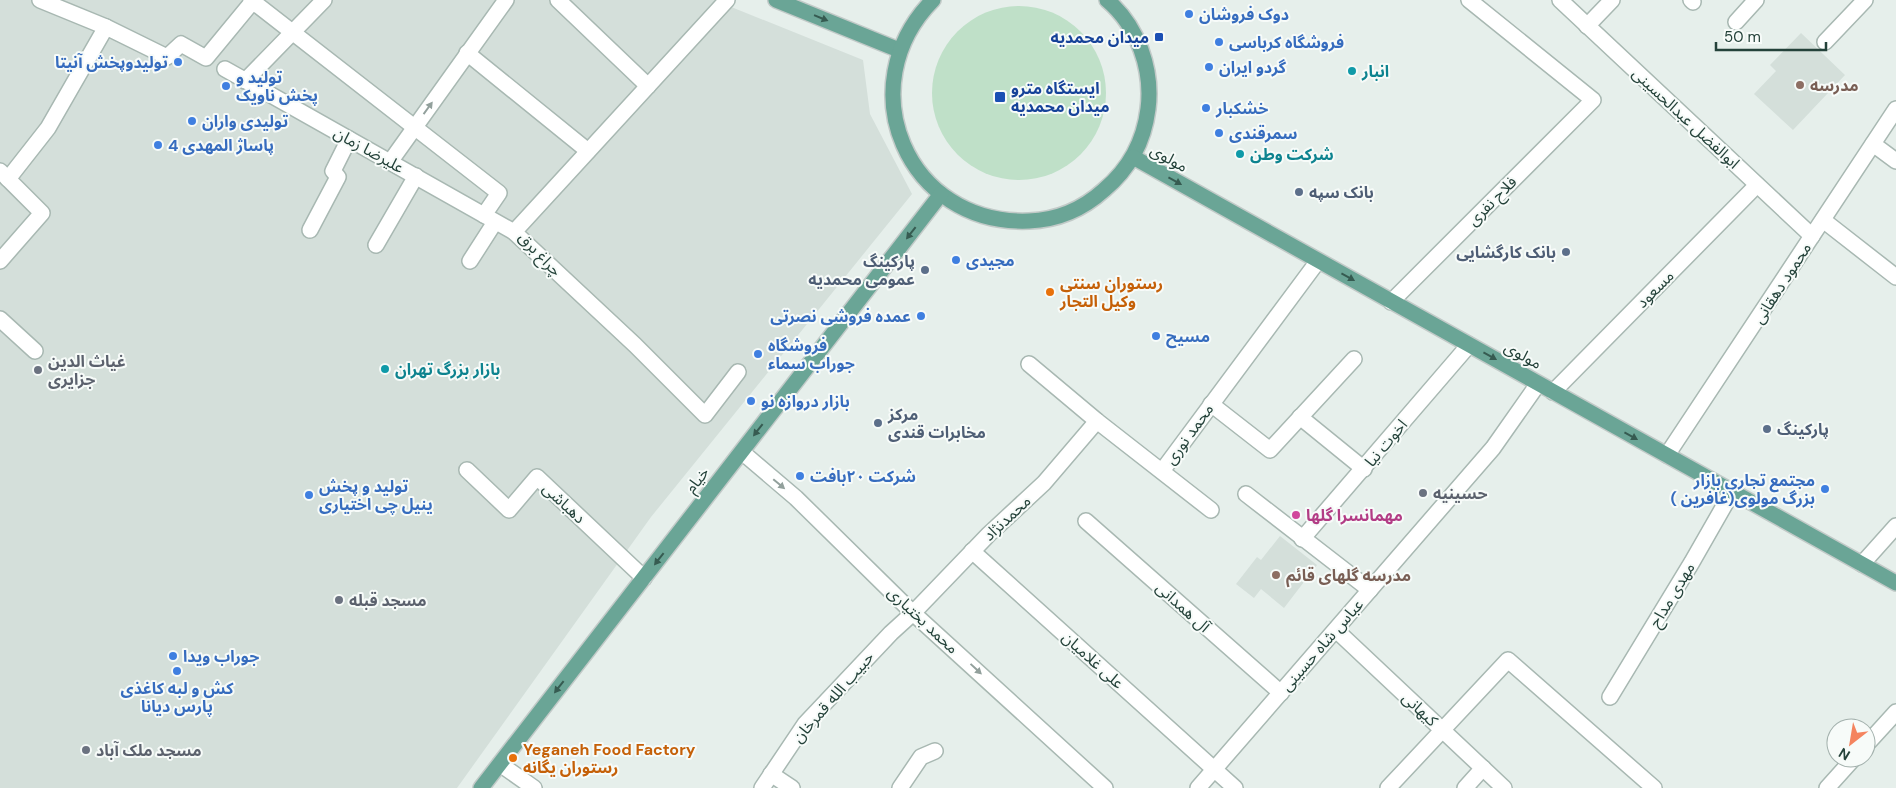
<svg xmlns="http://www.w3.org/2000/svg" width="1896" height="788" font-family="'DM Sans','Noto Sans Arabic',sans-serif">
<rect width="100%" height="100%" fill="#e6efeb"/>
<!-- built -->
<g fill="#d4dfda">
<polygon points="0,0 714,0 863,60 870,114 912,194 651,517 457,788 0,788"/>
<polygon points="1801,33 1845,75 1793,130 1754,94 1776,71 1770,65"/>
<polygon points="1280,536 1317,565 1284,608 1261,589 1254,598 1236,584 1257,557 1261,560"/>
</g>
<!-- green -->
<circle fill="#bfe0c8" cx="1019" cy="93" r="87"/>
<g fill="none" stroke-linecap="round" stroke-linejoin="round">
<defs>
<g id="minor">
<polyline points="40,0 106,27 167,57 181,44 206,58 253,1"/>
<polyline points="251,0 499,193 484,215"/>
<polyline points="558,0 648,86"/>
<polyline points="727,0 514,232 635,345 705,415 738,372"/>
<polyline points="1560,0 1812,236"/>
<polyline points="1691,0 1693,2"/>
<polyline points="1736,22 1756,0"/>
<polyline points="1587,26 1612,0"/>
<polyline points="1825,42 1865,0"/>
<polyline points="467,53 588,151"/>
<polyline points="225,69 514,232"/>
<polyline points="245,81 324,0"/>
<polyline points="1873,144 1896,161"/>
<polyline points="390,162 506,0"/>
<polyline points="0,171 42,213 0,261"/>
<polyline points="8,179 48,128 106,27"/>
<polyline points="1823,220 1896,277"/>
<polyline points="310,230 338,177 333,171 349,139"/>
<polyline points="376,245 416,176"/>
<polyline points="470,261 495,222"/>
<polyline points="1391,302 1593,100 1469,0"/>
<polyline points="0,319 35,351"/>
<polyline points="1029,364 1097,421 1211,510"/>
<polyline points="1553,392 1757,185"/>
<polyline points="1211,404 1270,450 1354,359"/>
<polyline points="1300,417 1364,469"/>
<polyline points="742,452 796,498 913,613 1105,788"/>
<polyline points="1667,455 1896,109"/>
<polyline points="467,470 509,510 537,477 644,578"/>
<polyline points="1162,471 1318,261"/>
<polyline points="1246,494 1370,590"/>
<polyline points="1086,521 1281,693"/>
<polyline points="1302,539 1469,345"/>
<polyline points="972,551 1235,788"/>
<polyline points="1862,564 1896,526"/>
<polyline points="1336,630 1504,788"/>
<polyline points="1610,697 1692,562 1732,492"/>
<polyline points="1866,745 1896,712"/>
<polyline points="500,764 534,788"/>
<polyline points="771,774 792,788"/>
<polyline points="762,788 805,724 891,633 913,613 989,534 1044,483 1097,421"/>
<polyline points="900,788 921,757 935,751"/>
<polyline points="1198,788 1493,448 1538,384"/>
<polyline points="1388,788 1508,660 1654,788"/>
<polyline points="1465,788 1483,768"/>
<polyline points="1827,788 1854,758"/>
</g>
<g id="primary">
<polyline points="776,0 899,50"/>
<path d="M933,0c-85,86 -26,226 96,221 28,-1 54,-12 75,-31 25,-21 40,-49 44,-81 5,-39 -10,-83 -41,-109"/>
<polyline points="1133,157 1896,583"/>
<polyline points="481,788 941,194"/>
</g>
</defs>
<!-- minor casing -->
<use href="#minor" stroke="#a8b8b2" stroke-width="18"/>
<!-- primary casing -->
<use href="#primary" stroke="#c2cac8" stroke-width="18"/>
<!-- minor -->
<use href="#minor" stroke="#fff" stroke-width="15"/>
<!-- primary -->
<use href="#primary" stroke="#6aa596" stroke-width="15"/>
</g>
<!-- one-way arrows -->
<defs><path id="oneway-solid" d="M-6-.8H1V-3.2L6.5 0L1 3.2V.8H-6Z" transform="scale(1.25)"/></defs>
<g fill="#365b51">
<use href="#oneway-solid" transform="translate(821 18) rotate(22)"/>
<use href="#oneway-solid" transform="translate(1175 181) rotate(29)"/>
<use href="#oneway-solid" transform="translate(911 233) rotate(128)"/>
<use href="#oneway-solid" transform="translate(1348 277) rotate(29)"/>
<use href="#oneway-solid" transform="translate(1490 356) rotate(29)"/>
<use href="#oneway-solid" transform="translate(758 430) rotate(128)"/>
<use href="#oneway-solid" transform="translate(1631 436) rotate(29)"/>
<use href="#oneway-solid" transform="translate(659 559) rotate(128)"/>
<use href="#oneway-solid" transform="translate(559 687) rotate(128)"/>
</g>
<g fill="#92a09c">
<use href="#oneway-solid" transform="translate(428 108) rotate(-54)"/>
<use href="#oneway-solid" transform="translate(779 484) rotate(40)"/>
<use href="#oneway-solid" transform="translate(976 669) rotate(43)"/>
</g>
<!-- markers -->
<g fill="#3f7fe0" stroke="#f7fbf9" stroke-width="2">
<circle cx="1189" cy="14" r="5"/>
<circle cx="1219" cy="42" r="5"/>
<circle cx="178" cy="62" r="5"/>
<circle cx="1209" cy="67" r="5"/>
<circle cx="226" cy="86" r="5"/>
<circle cx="1206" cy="108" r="5"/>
<circle cx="192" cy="121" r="5"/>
<circle cx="1219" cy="133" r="5"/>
<circle cx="158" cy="145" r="5"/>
<circle cx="956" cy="260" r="5"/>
<circle cx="921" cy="316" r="5"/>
<circle cx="1156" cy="336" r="5"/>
<circle cx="758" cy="354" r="5"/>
<circle cx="751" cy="401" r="5"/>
<circle cx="800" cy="476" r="5"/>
<circle cx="1825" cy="489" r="5"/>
<circle cx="309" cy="495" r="5"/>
<circle cx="173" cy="656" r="5"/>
<circle cx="177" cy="671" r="5"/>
</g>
<g fill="#1a4fb4" stroke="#f7fbf9" stroke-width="2">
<rect x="1154" y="32" width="10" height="10" rx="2.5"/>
<rect x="994" y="91" width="12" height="12" rx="2.5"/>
</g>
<g fill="#0f9aa8" stroke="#f7fbf9" stroke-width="2">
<circle cx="1352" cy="71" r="5"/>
<circle cx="1240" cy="154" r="5"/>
<circle cx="385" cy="369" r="5"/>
</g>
<g fill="#8d6e63" stroke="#f7fbf9" stroke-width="2">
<circle cx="1800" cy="85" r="5"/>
<circle cx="1276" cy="575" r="5"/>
</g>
<g fill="#5c6f8a" stroke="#f7fbf9" stroke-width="2">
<circle cx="1299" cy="192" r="5"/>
<circle cx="1566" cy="252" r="5"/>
<circle cx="925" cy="270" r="5"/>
<circle cx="878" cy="423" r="5"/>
<circle cx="1767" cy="429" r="5"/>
</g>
<g fill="#e8710a" stroke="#f7fbf9" stroke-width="2">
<circle cx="1050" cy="292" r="5"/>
<circle cx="513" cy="758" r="5"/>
</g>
<g fill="#6b7280" stroke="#f7fbf9" stroke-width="2">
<circle cx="38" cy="370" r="5"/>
<circle cx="1423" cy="493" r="5"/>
<circle cx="339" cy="600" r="5"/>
<circle cx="86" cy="750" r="5"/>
</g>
<circle fill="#d1479c" stroke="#f7fbf9" stroke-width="2" cx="1296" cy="515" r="5"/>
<g text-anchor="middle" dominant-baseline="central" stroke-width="4" stroke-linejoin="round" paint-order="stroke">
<!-- shop labels -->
<g font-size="16" font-weight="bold" fill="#366cbe" stroke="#f7fbf9" text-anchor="start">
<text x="1199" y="14">دوک فروشان</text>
<text x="1229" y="42">فروشگاه کرباسی</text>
<text x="168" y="62" text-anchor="end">تولیدوپخش آنیتا</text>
<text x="1219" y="67">گردو ایران</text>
<text x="236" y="77">تولید و<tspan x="236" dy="18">پخش ناویک</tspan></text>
<text x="1216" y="108">خشکبار</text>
<text x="202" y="121">تولیدی واران</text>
<text x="1229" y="133">سمرقندی</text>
<text x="168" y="145">پاساژ المهدی 4</text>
<text x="966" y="260">مجیدی</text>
<text x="911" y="316" text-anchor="end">عمده فروشی نصرتی</text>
<text x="1166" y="336">مسیح</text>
<text x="768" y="345">فروشگاه<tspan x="768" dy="18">جوراب سماء</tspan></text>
<text x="761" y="401">بازار دروازه نو</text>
<text x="810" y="476">شرکت ۲۰بافت</text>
<text x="1815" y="480" text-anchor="end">مجتمع تجاری بازار<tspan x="1815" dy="18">بزرگ مولوی(غافرین )</tspan></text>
<text x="319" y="486">تولید و پخش<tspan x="319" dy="18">ینیل چی اختیاری</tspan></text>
<text x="183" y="656">جوراب ویدا</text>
<text x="177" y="688" text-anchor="middle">کش و لبه کاغذی<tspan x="177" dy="18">پارس دیانا</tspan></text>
</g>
<!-- transit labels -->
<g font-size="16" font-weight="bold" fill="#164399" stroke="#f7fbf9" text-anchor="end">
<text x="1149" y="37">میدان محمدیه</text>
<text x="1011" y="88" text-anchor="start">ایستگاه مترو<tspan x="1011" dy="18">میدان محمدیه</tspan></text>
</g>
<!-- culture labels -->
<g font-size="16" font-weight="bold" fill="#0d838f" stroke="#f7fbf9" text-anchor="start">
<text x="1362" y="71">انبار</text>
<text x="1250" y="154">شرکت وطن</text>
<text x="395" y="369">بازار بزرگ تهران</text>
</g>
<!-- education labels -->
<g font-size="16" font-weight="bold" fill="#785e54" stroke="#f7fbf9" text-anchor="start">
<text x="1810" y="85">مدرسه</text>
<text x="1286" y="575">مدرسه گلهای قائم</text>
</g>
<!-- street labels -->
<g font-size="16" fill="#24423a" stroke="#f7fbf9">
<text transform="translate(1686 118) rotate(43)">ابوالفضل عبدالحسینی</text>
<text transform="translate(369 150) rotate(29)">علیرضا زمان</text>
<text transform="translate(1169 158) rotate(29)">مولوی</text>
<text transform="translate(1492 201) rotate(-45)">فلاح نفری</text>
<text transform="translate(540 254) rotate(46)">چراغ برق</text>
<text transform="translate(1782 283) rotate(-57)">محمود دهقانی</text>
<text transform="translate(1655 289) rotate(-45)">مسعود</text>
<text transform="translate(1523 355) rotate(29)">مولوی</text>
<text transform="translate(1189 434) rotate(-54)">محمد نوری</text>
<text transform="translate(1386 443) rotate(-50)">اخوت نیا</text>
<text transform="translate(697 480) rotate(-52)">خیام</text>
<text transform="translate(564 503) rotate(43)">دهباشی</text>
<text transform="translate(1007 518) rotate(-43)">محمدنژاد</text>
<text transform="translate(1672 595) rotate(-59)">مهدی مداح</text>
<text transform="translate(1183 607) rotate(42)">آل همدانی</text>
<text transform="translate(923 620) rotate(43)">محمد بختیاری</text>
<text transform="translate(1322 645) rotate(-49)">عباس شاه حسینی</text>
<text transform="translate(1093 660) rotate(42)">علی غلامیان</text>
<text transform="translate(833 697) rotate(-49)">حبیب الله قمرخان</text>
<text transform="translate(1420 709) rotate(43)">کیهانی</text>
</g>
<!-- service labels -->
<g font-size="16" font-weight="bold" fill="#4e5e75" stroke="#f7fbf9" text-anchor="start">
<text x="1309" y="192">بانک سپه</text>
<text x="1556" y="252" text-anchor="end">بانک کارگشایی</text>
<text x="915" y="261" text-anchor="end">پارکینگ<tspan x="915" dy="18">عمومی محمدیه</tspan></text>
<text x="888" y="414">مرکز<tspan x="888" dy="18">مخابرات قندی</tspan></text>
<text x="1777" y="429">پارکینگ</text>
</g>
<!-- food labels -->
<g font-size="16" font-weight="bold" fill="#c56008" stroke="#f7fbf9" text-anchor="start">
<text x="1060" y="283">رستوران سنتی<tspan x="1060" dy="18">وکیل التجار</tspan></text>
<text x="523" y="749">Yeganeh Food Factory<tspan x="523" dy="18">رستوران یگانه</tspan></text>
</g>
<!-- worship labels -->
<g font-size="16" font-weight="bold" fill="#5b616d" stroke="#f7fbf9" text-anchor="start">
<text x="48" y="361">غیاث الدین<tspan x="48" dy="18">جزایری</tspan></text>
<text x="1433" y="493">حسینیه</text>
<text x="349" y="600">مسجد قبله</text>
<text x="96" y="750">مسجد ملک آباد</text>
</g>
<!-- hotel labels -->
<g font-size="16" font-weight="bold" fill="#b23c85" stroke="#f7fbf9" text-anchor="start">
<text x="1306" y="515">مهمانسرا گلها</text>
</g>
</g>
<!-- north arrow -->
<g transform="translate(1851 743) rotate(211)"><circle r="24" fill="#f7fbf9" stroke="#a3b1ad"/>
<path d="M0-4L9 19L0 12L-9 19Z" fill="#f4845f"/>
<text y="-8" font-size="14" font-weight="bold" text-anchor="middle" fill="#24423a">N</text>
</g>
<!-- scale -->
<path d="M1716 42v8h110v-8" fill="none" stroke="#24423a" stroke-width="2.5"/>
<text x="1724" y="42" font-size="15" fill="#24423a" stroke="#f7fbf9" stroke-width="4" paint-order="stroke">50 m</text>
</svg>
